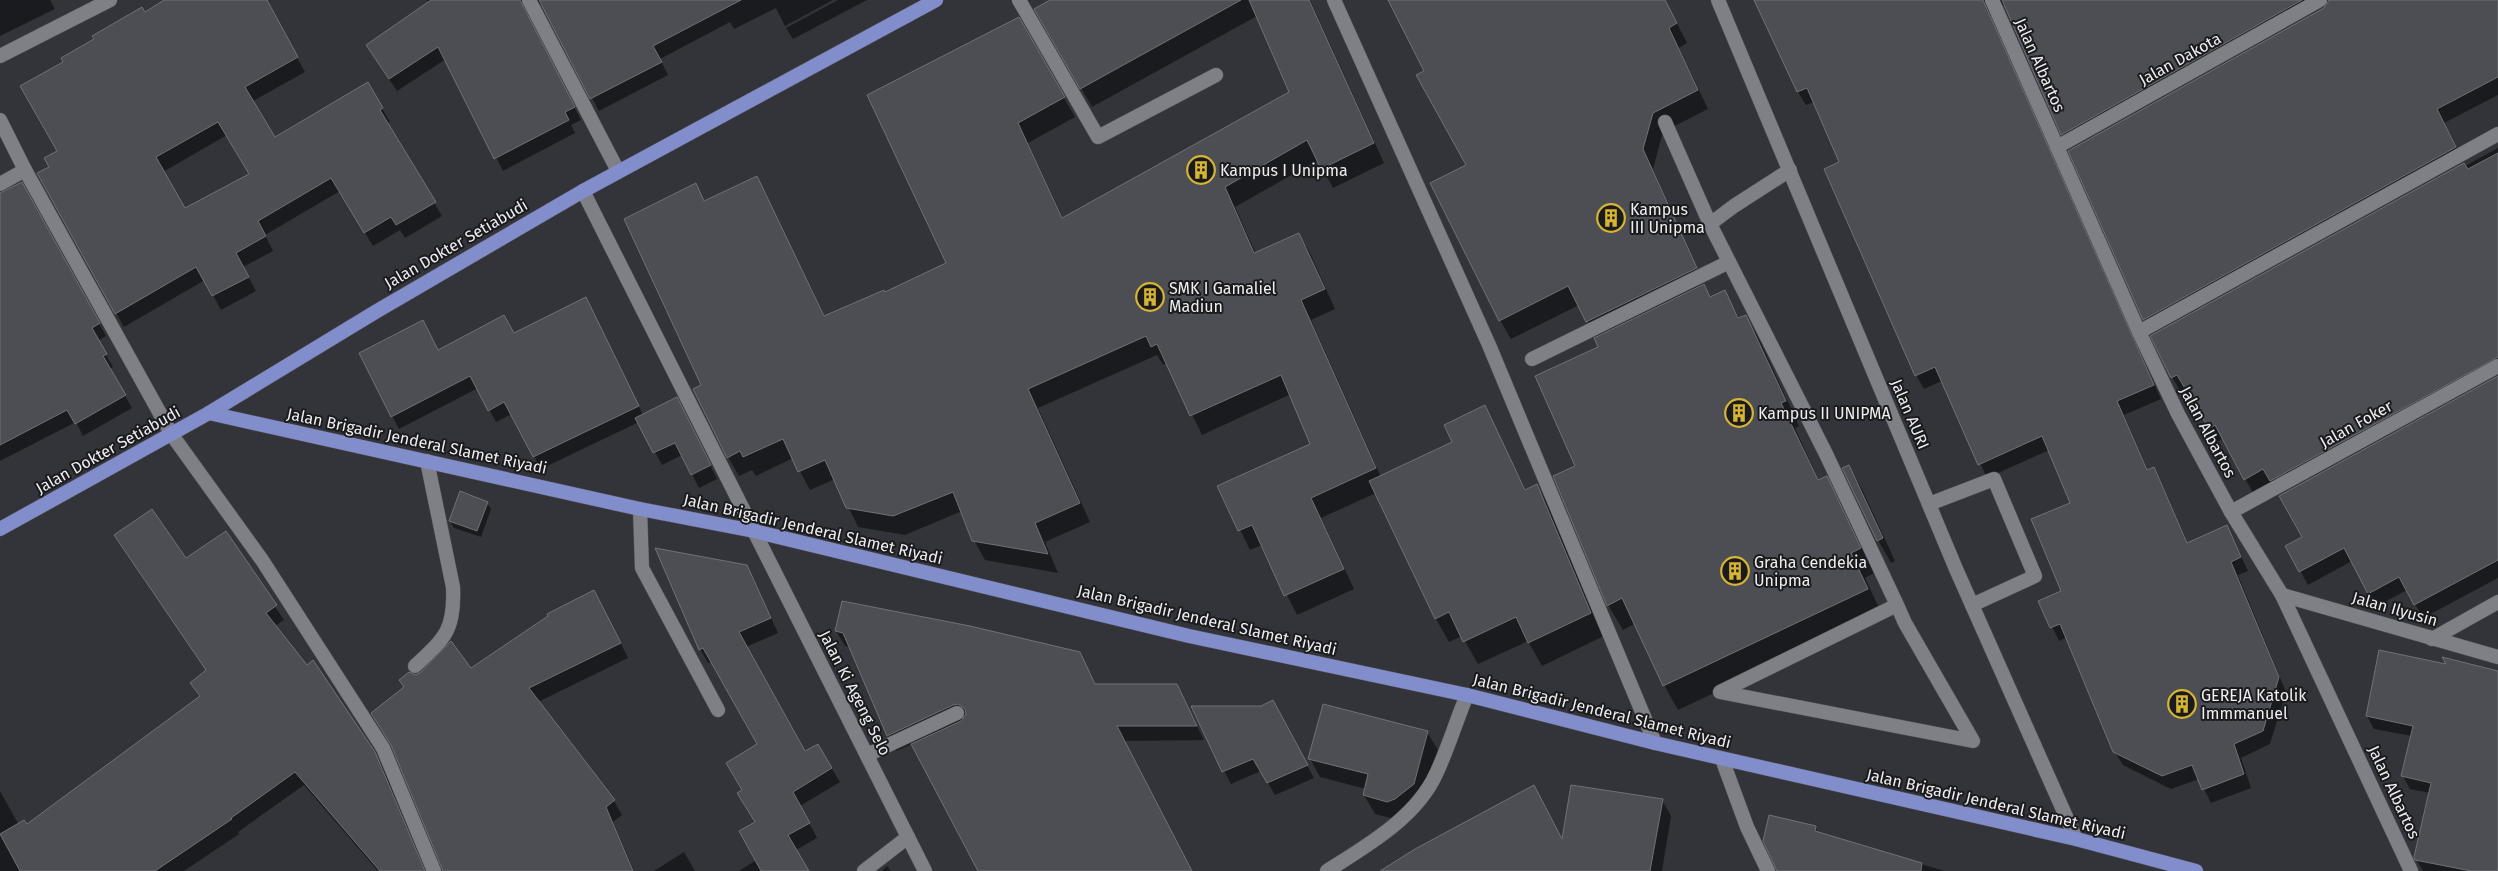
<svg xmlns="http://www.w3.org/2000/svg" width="2498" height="871" font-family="'Fira Sans',sans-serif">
<rect width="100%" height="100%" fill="#323439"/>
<!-- shadow -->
<g fill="#0007" fill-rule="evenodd">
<polygon points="0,0 50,0 55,9 0,36"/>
<path d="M167,0h84l25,20 29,52 -52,29 22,38 93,-55 22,38 -3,2 55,92 -37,22 -5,-8 -27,16 -33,-55 -75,44 8,16 -30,16 13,24 -35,19 -16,-30 -81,47 -86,-153 13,-7 8,-16 6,-88zM227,135l23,39 -65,36 -22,-38z"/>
<polygon points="427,0 833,0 785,26 776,8 734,29 730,22 660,59 668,75 599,111 542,5 533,5 528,9 528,18 581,120 571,125 575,133 503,171 446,59 397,91 375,58 429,3"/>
<polygon points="838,0 867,0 793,39 786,28"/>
<polygon points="1053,0 1310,0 1384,163 1333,188 1318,160 1235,207 1256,254 1299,234 1310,253 1335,309 1311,320 1381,477 1454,442 1484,407 1526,490 1537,485 1550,508 1604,636 1542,666 1528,641 1478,664 1462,636 1449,642 1436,619 1376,493 1321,518 1354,589 1297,615 1262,545 1250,550 1219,487 1312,444 1291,394 1202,435 1167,363 1163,365 1157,355 1038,408 1090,522 1045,542 1058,573 985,560 974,540 962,511 905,535 858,527 835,479 810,490 793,458 756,476 752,470 739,476 728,457 703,386 695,185 705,202 757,178 825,317 885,294 948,263 1018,19 1075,117 1028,143 1063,218 1290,92 1257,16 1092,107 1036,9"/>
<polygon points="1389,0 1665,0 1687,43 1679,48 1708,109 1663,132 1653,169 1710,298 1724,291 1740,319 1746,316 1760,341 1799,426 1795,428 1819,481 1826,477 1840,502 1874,573 1865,578 1882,614 1678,710 1664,685 1636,623 1623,630 1608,605 1577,467 1600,348 1597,338 1579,305 1511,339 1500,320 1467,166 1425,71"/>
<polygon points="1755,0 2498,0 2498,95 2444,123 2463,161 2152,333 2144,319 2328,6 2324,6 2070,148 2007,8 2001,4 1992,9 1991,18 2161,399 2124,415 2148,471 2154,468 2161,482 2188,544 2227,527 2248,571 2238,575 2286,692 2270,744 2241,758 2251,788 2211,803 2199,779 2171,789 2123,765 2114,751 2067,637 2059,641 2040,602 2063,592 2072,503 2049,450 1987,478 1942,381 1924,389 1916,375 1840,163 1814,102 1806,105 1798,92"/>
<polygon points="2498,148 2498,374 2253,493 2223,438 2218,442 2186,388 2180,391 2172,377 2465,166"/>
<polygon points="21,184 106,336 98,341 113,367 110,369 132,408 83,436 76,422 0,461 0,194"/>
<polygon points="592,311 643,415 684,411 717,479 699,488 682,455 662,465 639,422 541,469 512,414 496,422 478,388 399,429 392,416 438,351 514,334"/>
<polygon points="2498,377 2498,578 2423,618 2407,590 2377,606 2352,561 2308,585 2287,547 2304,537"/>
<polygon points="1849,466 1862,489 1895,561 1891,563 1878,540"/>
<polygon points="487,503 491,509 481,537 454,528 450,521"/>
<polygon points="226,533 284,620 275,626 374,753 383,768 426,871 378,871 304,785 238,832 239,834 184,871 0,871 0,791 19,825 26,826 200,698 191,683 207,671 116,535 186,560"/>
<polygon points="657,550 746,566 754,581 778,633 746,647 805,753 818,745 840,782 800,806 817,838 796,850 808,871 739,871 756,860 756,823 743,790 759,745 712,662 708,663 700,649"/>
<polygon points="602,606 628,658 538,702 614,801 622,815 613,822 634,871 443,871 405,688 417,676 471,670"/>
<polygon points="836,631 1079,653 1096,686 1177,686 1204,740 1124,741 1191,871 979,871 912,744 896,751 888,736 850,647 845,646"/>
<polygon points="2448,666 2498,673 2498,871 2423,871 2415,857 2430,793 2410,789 2403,776 2412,736 2374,729 2367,716"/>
<polygon points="1280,715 1314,778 1275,795 1261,771 1231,784 1224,771"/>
<polygon points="1427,732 1438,750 1424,802 1399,820 1375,814 1364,795 1366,789 1320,777 1310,759"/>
<polygon points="1662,800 1671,816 1662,871 1381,871 1563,841"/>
<polygon points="1815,827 1819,834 1945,871 1777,871"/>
<polygon points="684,852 695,871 654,871"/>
<polygon points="887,866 891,871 882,871"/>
</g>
<!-- building -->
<g fill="#4d4e54" stroke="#6f7177" fill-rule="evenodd">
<path d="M164,0h103l31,57 -53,30 30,50 93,-55 15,26 -3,2 56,92 -40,23 -5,-8 -27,16 -33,-55 -73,43 8,15 -30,17 13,24 -37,19 -16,-29 -81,47 -78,-141 12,-6 -5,-9 13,-7 -37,-65 43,-24 -2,-4 33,-19 -2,-3 50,-29 3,5zM218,122l31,52 -64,34 -29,-51z"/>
<polygon points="431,0 520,0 575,107 565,112 569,120 494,159 438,47 389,79 366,45"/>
<polygon points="539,0 741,0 653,46 662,62 590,99"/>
<polygon points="1050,0 1241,0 1080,89 1034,9"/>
<polygon points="1249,0 1309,0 1374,143 1321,169 1307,140 1225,187 1254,253 1299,233 1325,289 1301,300 1376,468 1311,498 1344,569 1284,596 1252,525 1238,531 1217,486 1310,444 1281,375 1190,416 1157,344 1151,347 1146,336 1028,389 1080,503 1035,523 1048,554 972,541 953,492 893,516 846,508 825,460 798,472 783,439 743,457 740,451 727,458 693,389 701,385 624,219 696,183 704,201 757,176 824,316 884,290 885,292 946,263 867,95 1019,17 1065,97 1018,123 1062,218 1289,92"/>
<polygon points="1388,0 1665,0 1677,23 1669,28 1698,90 1653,113 1643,149 1697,268 1586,322 1568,286 1499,321 1430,183 1466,165 1416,75 1424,71"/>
<polygon points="1754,0 1983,0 2154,385 2117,401 2147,470 2154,467 2187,543 2227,525 2241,557 2231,562 2279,677 2263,731 2234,744 2244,774 2202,790 2192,765 2162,776 2113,752 2060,624 2050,628 2038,601 2061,591 2031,519 2070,503 2042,436 1978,465 1935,367 1915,376 1824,169 1839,162 1807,88 1797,92"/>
<polygon points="2002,0 2302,0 2061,135"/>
<polygon points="2329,0 2498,0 2498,77 2437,109 2456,147 2143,320 2068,151 2324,8"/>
<polygon points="2498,153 2498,357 2270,481 2263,469 2244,480 2215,425 2209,429 2177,375 2171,378 2150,336 2464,163 2468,169"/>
<polygon points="22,182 100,323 92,328 107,354 103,356 126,395 75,424 67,410 0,445 0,193"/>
<polygon points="1704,284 1710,297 1725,290 1738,318 1746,315 1786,401 1781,403 1818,480 1827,476 1861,548 1851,553 1868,589 1663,686 1622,598 1607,606 1553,476 1575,466 1535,376 1598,347 1594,338"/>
<polygon points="586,297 639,406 533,457 504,402 488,411 470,376 391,417 359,353 423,320 438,350 504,315 514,333"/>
<polygon points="2498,376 2498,560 2414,605 2399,577 2368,594 2344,548 2299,572 2285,546 2302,537 2279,496"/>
<polygon points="677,397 711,465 691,475 675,443 653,453 635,418"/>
<polygon points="1485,405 1525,490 1537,484 1591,613 1528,643 1516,617 1463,642 1449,612 1435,619 1369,481 1452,442 1444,425"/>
<polygon points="1849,465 1883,538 1877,541 1842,468"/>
<polygon points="460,491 488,502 477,531 449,521"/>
<polygon points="152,509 186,558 226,531 277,605 266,613 307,665 313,660 375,752 425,871 380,871 295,772 231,818 232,819 155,871 20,871 0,834 24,820 27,824 200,696 190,683 206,670 114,535"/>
<polygon points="655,548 747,565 771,618 739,632 805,751 818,744 832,768 793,792 810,823 788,835 809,871 761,871 739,831 755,822 737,793 742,790 726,763 757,744 703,648 699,650"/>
<polygon points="594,590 621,643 529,688 615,800 606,807 633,871 443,871 391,745 371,713 404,687 399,680 409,672 416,675 421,672 451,641 471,668 548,616 547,614"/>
<polygon points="842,601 970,626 1080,652 1095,684 1177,684 1197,726 1117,726 1192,871 978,871 911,744 961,721 966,714 965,709 958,704 953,705 887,736 843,633 835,631"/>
<polygon points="2379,650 2446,664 2442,657 2498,671 2498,871 2471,871 2415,860 2414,857 2431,783 2401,776 2413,726 2366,716"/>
<polygon points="1273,700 1308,765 1267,783 1253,759 1222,772 1191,706 1261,706"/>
<polygon points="1323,704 1428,731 1414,784 1395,799 1387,802 1363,795 1368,774 1308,759"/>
<polygon points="1534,785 1562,839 1571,785 1663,799 1650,871 1380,871 1415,849"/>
<polygon points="1769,815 1816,826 1815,831 1922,863 1921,871 1777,871 1763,841"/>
</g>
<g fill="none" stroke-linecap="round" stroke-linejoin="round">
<defs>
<g id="service">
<polyline points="1019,0 1098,137 1216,75"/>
<polyline points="1665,122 1710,224"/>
<polyline points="1790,170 1734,206 1710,224 1826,454 1897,605 1905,623 1973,741 1720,692 1897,605"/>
<polyline points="1532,359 1729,262"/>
<polyline points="1929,504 1994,479 2035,576 1972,605"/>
<polyline points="867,755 957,713"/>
</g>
<g id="minor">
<polyline points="529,0 618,171"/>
<polyline points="1334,0 1489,345 1655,743"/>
<polyline points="1992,0 2139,332 2178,414 2231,512 2282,595 2411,871"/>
<polyline points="0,56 110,0"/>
<polyline points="0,120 25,170"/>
<polyline points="2057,147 2320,0"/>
<polyline points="0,184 25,170 172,435 262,560 383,748 434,871"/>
<polyline points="583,191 754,531"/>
<polyline points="2139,332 2498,134"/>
<polyline points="640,509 642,568 718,710"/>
<polyline points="2231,512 2498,366"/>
<polyline points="2282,595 2498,657"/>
<polyline points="2432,639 2498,602"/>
<path d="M415,666c30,-28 40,-36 38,-79l-26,-126"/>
<polyline points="1722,759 1747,827 1768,871"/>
<polyline points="864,871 908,837"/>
<path d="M1327,871c39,-25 89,-53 109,-97 12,-25 20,-53 31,-79"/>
</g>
<g id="tertiary">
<polyline points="1718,0 1956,569 2076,839"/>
<polyline points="754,531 925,871"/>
</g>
<g id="primary">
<polyline points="209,413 640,509 754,531 1189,636 1467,695 1655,743 2076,839 2196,871"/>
<polyline points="0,529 209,413 377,311 583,191 936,0"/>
</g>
</defs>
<!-- service casing -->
<use href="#service" stroke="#515257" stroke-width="15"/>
<!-- minor casing -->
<use href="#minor" stroke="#515257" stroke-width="15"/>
<!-- tertiary casing -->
<use href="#tertiary" stroke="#515257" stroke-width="15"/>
<!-- primary casing -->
<use href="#primary" stroke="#515257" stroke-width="15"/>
<!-- service -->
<use href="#service" stroke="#7e8086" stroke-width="14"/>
<!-- minor -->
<use href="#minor" stroke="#7e8086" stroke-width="14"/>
<!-- tertiary -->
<use href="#tertiary" stroke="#7e8086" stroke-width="14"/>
<!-- primary -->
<use href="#primary" stroke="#828ecb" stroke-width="14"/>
</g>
<!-- icons -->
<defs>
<symbol id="building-ring" viewBox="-11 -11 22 22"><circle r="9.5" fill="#1b1b1e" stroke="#d6b534" stroke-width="1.5"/><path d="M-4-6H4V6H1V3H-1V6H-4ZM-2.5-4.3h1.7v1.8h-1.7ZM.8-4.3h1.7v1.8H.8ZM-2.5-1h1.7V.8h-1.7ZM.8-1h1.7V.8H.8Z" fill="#d6b534"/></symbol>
</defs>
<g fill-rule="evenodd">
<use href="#building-ring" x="1185" y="154" width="32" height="32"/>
<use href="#building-ring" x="1595" y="202" width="32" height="32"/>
<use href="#building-ring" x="1134" y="281" width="32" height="32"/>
<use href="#building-ring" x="1723" y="397" width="32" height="32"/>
<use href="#building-ring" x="1719" y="555" width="32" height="32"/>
<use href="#building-ring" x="2166" y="688" width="32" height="32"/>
</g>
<g text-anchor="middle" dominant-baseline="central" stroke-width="4" stroke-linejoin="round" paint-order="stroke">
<!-- street labels -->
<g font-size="16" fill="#edeef2" stroke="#1b1b1e">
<text transform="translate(2180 59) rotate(-29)">Jalan Dakota</text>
<text transform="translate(2040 65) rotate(66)">Jalan Albartos</text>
<text transform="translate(456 244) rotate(-30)">Jalan Dokter Setiabudi</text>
<text transform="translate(1910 414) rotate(67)">Jalan AURI</text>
<text transform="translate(2356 424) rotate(-29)">Jalan Foker</text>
<text transform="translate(2208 432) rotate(62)">Jalan Albartos</text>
<text transform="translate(417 441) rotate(12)">Jalan Brigadir Jenderal Slamet Riyadi</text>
<text transform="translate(108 450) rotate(-29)">Jalan Dokter Setiabudi</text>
<text transform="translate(813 529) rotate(13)">Jalan Brigadir Jenderal Slamet Riyadi</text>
<text transform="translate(2395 609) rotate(16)">Jalan Ilyusin</text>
<text transform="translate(1207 620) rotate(13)">Jalan Brigadir Jenderal Slamet Riyadi</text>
<text transform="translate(855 693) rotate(63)">Jalan Ki Ageng Selo</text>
<text transform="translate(1602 711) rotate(14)">Jalan Brigadir Jenderal Slamet Riyadi</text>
<text transform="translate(2394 792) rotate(65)">Jalan Albartos</text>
<text transform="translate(1996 804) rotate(13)">Jalan Brigadir Jenderal Slamet Riyadi</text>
</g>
<!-- poi labels -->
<g font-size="16" fill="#edeef2" stroke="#1b1b1e" text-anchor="start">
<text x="1220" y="170">Kampus I Unipma</text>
<text x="1630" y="209">Kampus<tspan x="1630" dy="18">III Unipma</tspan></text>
<text x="1169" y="288">SMK I Gamaliel<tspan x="1169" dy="18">Madiun</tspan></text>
<text x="1758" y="413">Kampus II UNIPMA</text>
<text x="1754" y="562">Graha Cendekia<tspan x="1754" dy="18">Unipma</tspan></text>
<text x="2201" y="695">GEREJA Katolik<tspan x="2201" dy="18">Immmanuel</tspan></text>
</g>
</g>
</svg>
